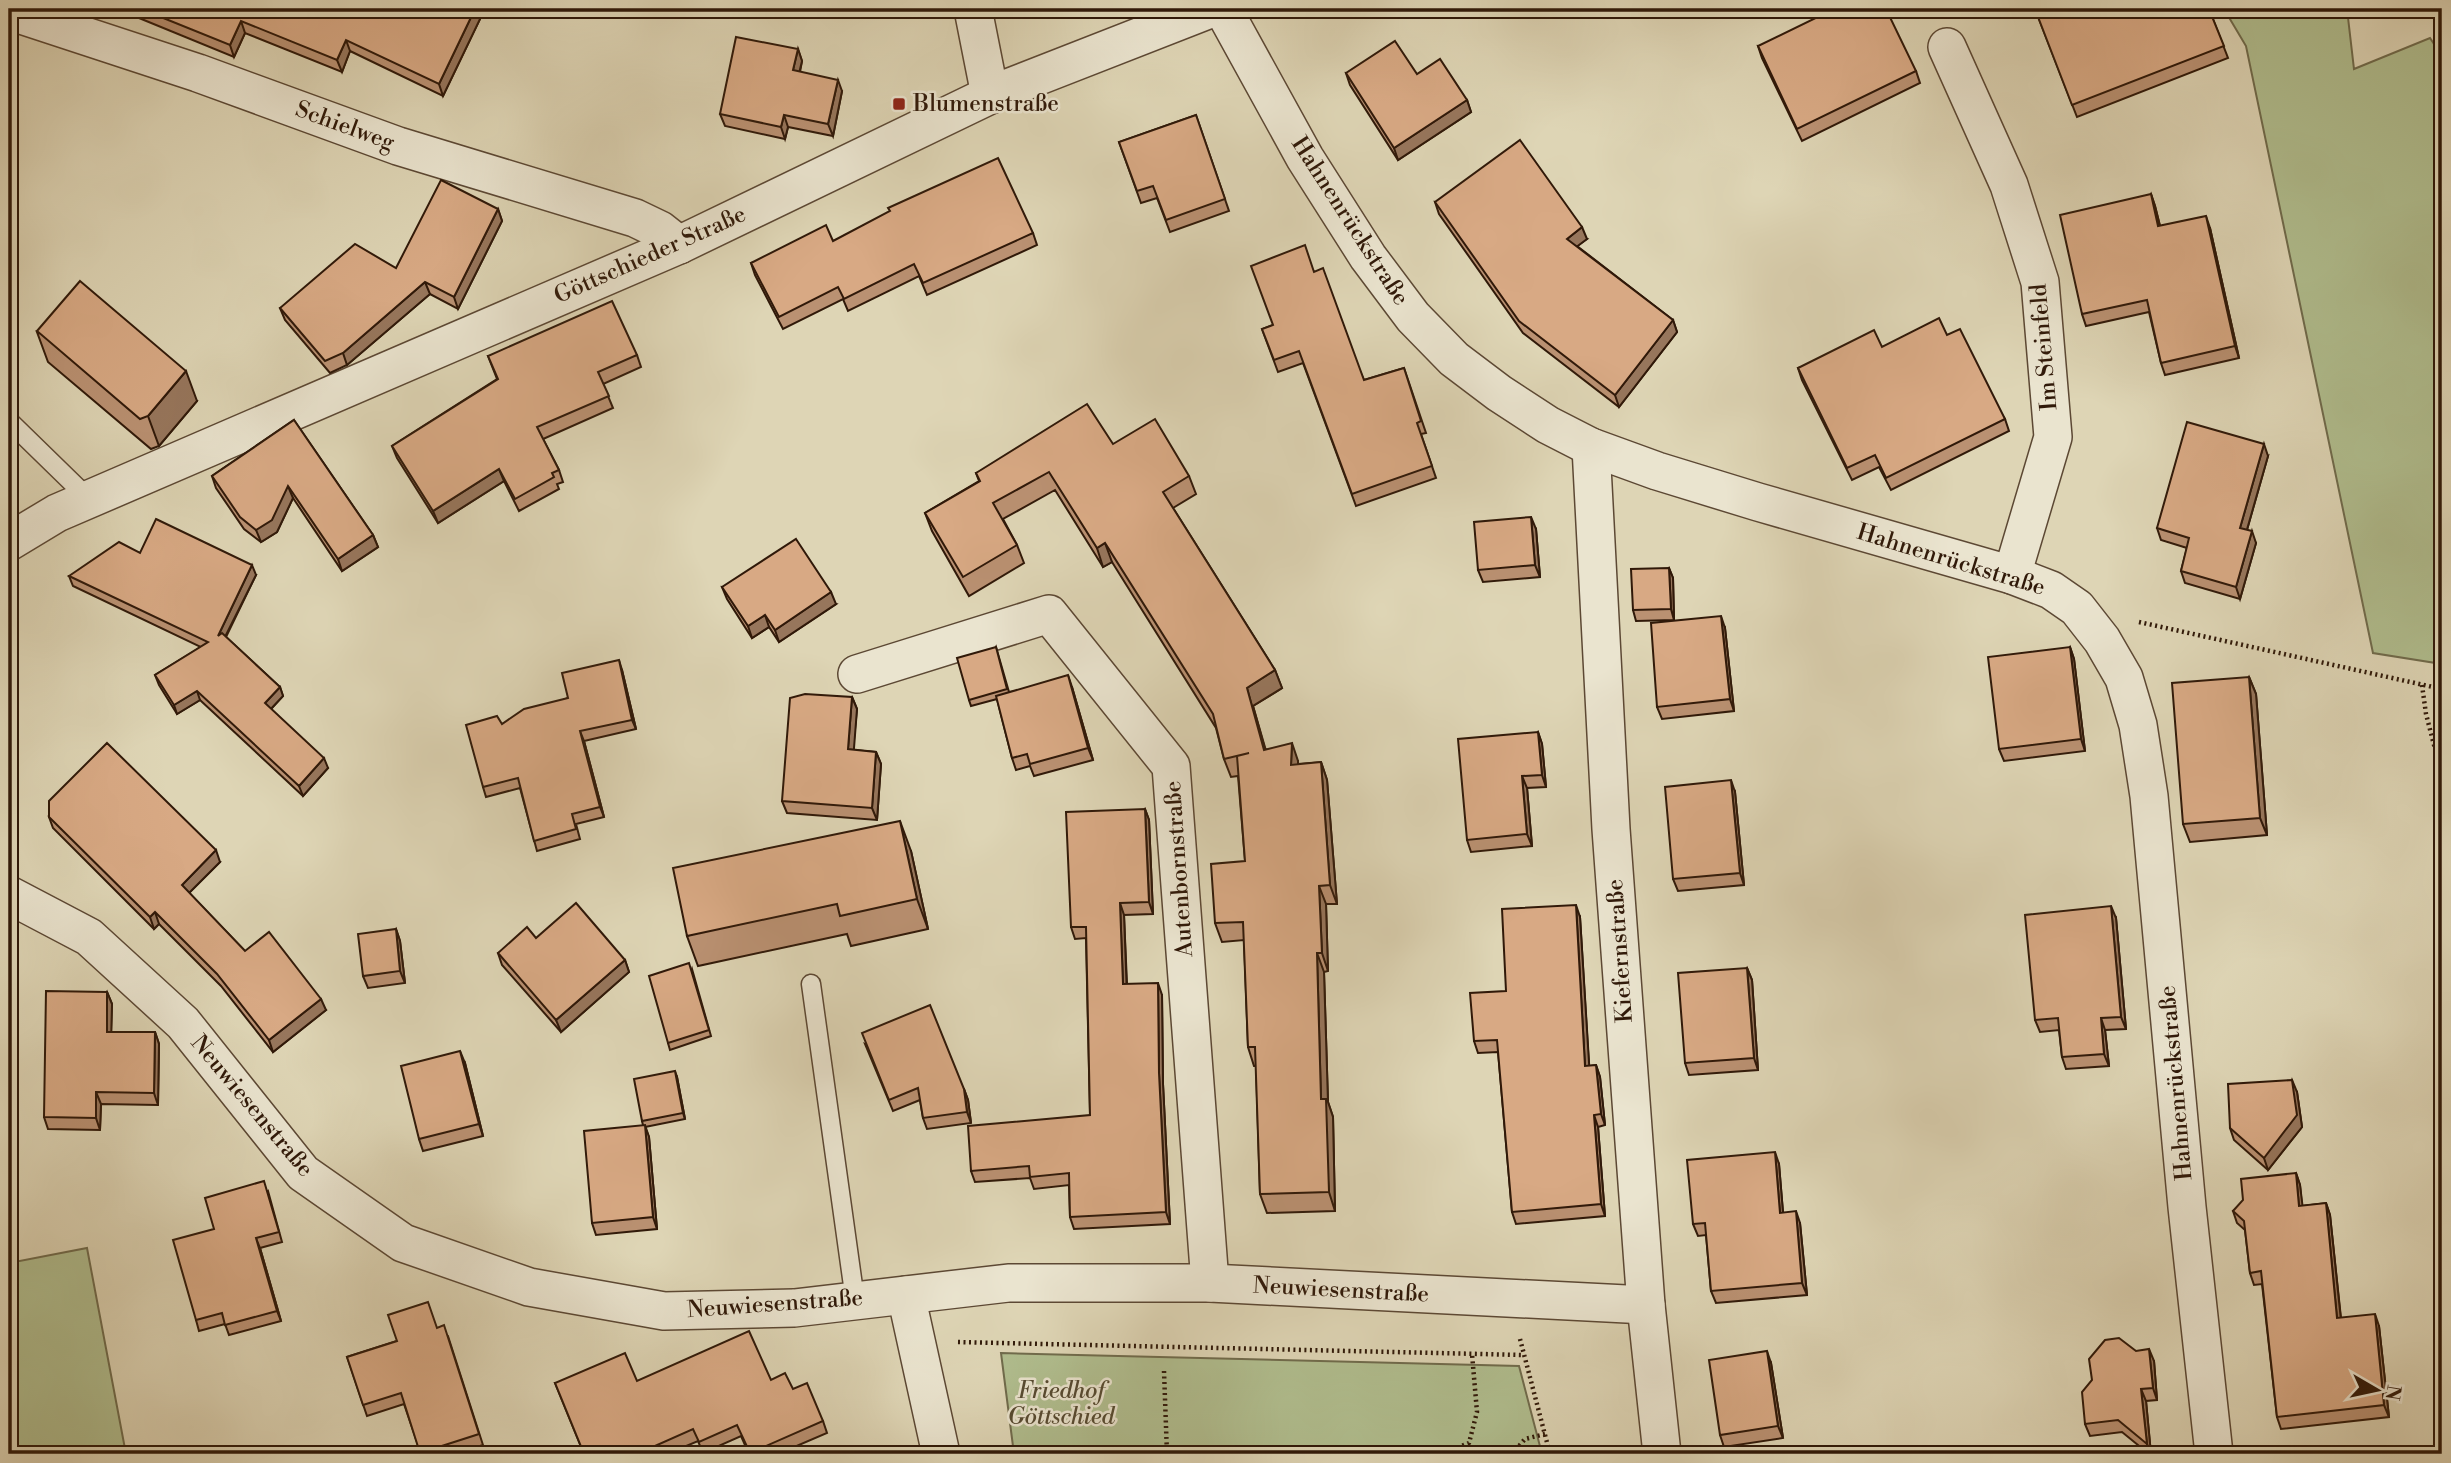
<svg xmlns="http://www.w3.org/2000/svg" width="2451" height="1463" font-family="'Libre Bodoni',serif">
<rect width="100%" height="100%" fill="#ded5b5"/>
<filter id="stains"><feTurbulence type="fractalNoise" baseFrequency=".00286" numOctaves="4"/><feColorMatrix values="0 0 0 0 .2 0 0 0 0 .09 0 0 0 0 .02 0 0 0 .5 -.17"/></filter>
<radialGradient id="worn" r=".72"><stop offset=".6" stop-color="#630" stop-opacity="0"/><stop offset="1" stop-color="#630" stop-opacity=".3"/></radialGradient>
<!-- green -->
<g fill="#b0bd8e" stroke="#706b4c" stroke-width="2">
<polygon points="2224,9 2347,9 2354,69 2430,38 2442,56 2442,664 2373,653 2246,46"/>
<polygon points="87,1248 126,1454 9,1454 9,1263"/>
<polygon points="1001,1353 1519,1366 1542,1454 1014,1454"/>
</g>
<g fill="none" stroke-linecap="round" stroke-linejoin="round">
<defs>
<g id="lane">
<polyline points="9,421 90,500"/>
<polyline points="811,984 855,1300"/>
</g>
<g id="street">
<polyline points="973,9 990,95"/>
<polyline points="1223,9 1305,158 1368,257 1413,317 1454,359 1499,393 1548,425 1591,447 1657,471 1758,502 2012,575 2051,590 2077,608 2102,640 2124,678 2138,725 2149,796 2187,1207 2214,1454"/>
<polyline points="9,11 198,73 398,146 635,218 660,230 679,245"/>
<polyline points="1947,47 2009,185 2040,282 2053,437 2012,575"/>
<polyline points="1591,447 1611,829 1646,1305 1662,1454"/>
<polyline points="9,542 57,513 679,245 990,95 1210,9"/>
<polyline points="857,674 1049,614 1171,766 1210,1283"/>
<polyline points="9,895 89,937 183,1023 303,1173 403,1243 529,1287 664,1311 794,1308 1008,1283 1210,1283 1646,1305"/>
<polyline points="906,1295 941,1454"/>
</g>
</defs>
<!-- lane casing -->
<use href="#lane" stroke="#5c4834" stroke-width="21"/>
<!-- street casing -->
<use href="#street" stroke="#5c4834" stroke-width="40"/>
<!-- path -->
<g stroke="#301909" stroke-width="4.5" stroke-dasharray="2 3.5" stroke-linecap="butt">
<polyline points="2139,622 2442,689"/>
<polyline points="2422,685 2426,714 2442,776"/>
<polyline points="1520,1339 1550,1454"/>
<polyline points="958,1342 1524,1355"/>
<polyline points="1164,1371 1167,1454"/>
<polyline points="1442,1454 1469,1443 1477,1412 1472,1354"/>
<polyline points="1512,1454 1525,1439 1545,1434"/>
</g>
<!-- lane -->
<use href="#lane" stroke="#eae4cf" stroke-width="18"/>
<!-- street -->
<use href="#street" stroke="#eae4cf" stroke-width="37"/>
</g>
<!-- wall -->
<g fill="#ba9172" stroke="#301909" stroke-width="2">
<polygon points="117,9 479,9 481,17 443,96 350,51 342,72 245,33 234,57"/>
<polygon points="2035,9 2209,9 2228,58 2077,117"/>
<polygon points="1758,46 1916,71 1920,83 1802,141 1762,58"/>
<polygon points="798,49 802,61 800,72 842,91 833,136 788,127 785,139 725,126 720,114"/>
<polygon points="1346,73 1467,100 1471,112 1398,160 1350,85"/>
<polygon points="1196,115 1229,211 1170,232 1157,198 1141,203 1119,142"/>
<polygon points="2151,194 2155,206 2160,226 2210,228 2239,358 2165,375 2161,363 2149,312 2086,326 2082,314"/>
<polygon points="1435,202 1587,239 1577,246 1673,320 1677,332 1619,407 1523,333 1439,214"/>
<polygon points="498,209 502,221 458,309 430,294 347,365 330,373 285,320 280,308 396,268"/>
<polygon points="1033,233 1037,245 927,295 919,276 848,311 843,299 783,329 755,275 751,263 833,241"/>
<polygon points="1314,272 1364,380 1404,368 1426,433 1421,434 1436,478 1356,506 1303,363 1278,372 1262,329 1273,325"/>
<polygon points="37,332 197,401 159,446 151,449 48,362"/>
<polygon points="1947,335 2005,419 2009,431 1891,490 1879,467 1852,480 1802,380 1798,368 1882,347"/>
<polygon points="637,355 641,367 603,384 613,408 543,439 559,470 563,482 557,484 559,489 519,511 504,481 438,523 397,458 392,446 497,379 488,356"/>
<polygon points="294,420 373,535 378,547 342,571 293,498 277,532 261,542 244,529 216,488 212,476"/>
<polygon points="1113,444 1189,476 1196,494 1173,508 1275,670 1282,688 1253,706 1265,749 1298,761 1298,764 1321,762 1327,780 1337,904 1326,904 1328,971 1324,972 1328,1102 1333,1117 1335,1211 1267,1213 1260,1194 1256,1066 1254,1066 1248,1047 1244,940 1222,942 1215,923 1245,861 1238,776 1231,777 1224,759 1216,728 1112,562 1103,567 1055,490 1003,519 1017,545 1024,563 969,596 932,531 925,513 979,481 976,473"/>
<polygon points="2268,456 2247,530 2256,543 2240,599 2185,583 2181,571 2187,548 2161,540 2157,528"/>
<polygon points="1536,529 1540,577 1483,582 1478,570"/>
<polygon points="1669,568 1673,578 1674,620 1636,621 1633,610"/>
<polygon points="256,575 226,637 280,687 283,696 271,709 328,768 303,796 200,700 177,714 159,685 155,675 201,647 73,586 69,576"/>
<polygon points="722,587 836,604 779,642 769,627 752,638 727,599"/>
<polygon points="1725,628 1734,711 1662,719 1657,707"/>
<polygon points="996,647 1009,692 1072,687 1093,760 1034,776 1030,766 1016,770 1012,758 997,699 971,706 969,700"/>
<polygon points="2070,647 2074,659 2085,751 2004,761 1999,749"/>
<polygon points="622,670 636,729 584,741 604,817 576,824 580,839 537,851 520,788 486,797 483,787 502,724 568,698"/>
<polygon points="2249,677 2256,694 2267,835 2190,842 2183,824"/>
<polygon points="852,697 857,709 853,750 876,752 881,764 877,820 787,813 782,801"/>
<polygon points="1538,732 1542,744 1546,787 1527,788 1532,846 1471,852 1467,840"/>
<polygon points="1735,792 1744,885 1678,891 1673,879"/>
<polygon points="1145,809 1149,820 1153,914 1124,915 1127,984 1162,995 1163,1084 1170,1224 1074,1229 1070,1217 1069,1185 1034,1189 1030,1178 975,1182 971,1171 1090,1115 1086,938 1075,939 1071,927"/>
<polygon points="49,817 220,862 189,893 245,951 326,1010 273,1052 221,986 159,924 154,929 53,828"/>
<polygon points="911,851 928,929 851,946 847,934 698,966 687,936"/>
<polygon points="1580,917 1589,1066 1596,1065 1600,1077 1605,1125 1598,1127 1605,1216 1516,1224 1512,1212 1498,1052 1478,1053 1474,1041 1506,991"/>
<polygon points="2116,918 2126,1029 2105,1030 2109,1066 2066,1069 2062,1057 2059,1030 2040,1032 2035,1020"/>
<polygon points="396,929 400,941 405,983 368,988 363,976"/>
<polygon points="536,938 625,960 629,972 561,1032 502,965 498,953"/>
<polygon points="1747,968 1752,980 1758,1070 1689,1075 1685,1063"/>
<polygon points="692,969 711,1036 670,1050 668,1043"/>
<polygon points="107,992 112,1004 111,1032 155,1032 159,1044 158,1105 101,1104 100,1130 48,1129 44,1117"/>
<polygon points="865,1044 964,1089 968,1100 971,1123 927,1129 923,1118 920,1100 893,1111"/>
<polygon points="465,1063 483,1136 423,1151 419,1139"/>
<polygon points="677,1077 685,1119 645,1127 649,1137 657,1229 596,1235 592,1223 643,1125 642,1121"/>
<polygon points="2297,1092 2302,1127 2268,1170 2234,1140 2230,1128"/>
<polygon points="1779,1164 1783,1212 1800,1223 1807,1295 1716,1303 1711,1291 1706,1235 1698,1236 1693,1224"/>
<polygon points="2296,1173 2300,1185 2302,1206 2326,1203 2330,1215 2341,1318 2379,1326 2389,1417 2281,1429 2277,1417 2262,1284 2254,1285 2250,1273 2245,1230 2237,1223 2233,1211"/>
<polygon points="268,1191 282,1242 260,1248 281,1321 229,1335 225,1324 199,1331 196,1320 214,1229"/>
<polygon points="437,1328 448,1336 483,1445 455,1454 421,1454 404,1404 367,1416 347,1357"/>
<polygon points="2136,1351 2154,1361 2157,1400 2146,1401 2151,1454 2149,1454 2122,1432 2090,1436 2085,1424"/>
<polygon points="1771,1363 1783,1438 1724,1447 1720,1435"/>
<polygon points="771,1380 793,1389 823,1421 827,1433 778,1454 749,1454 741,1436 703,1453 698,1441 667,1454 584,1454 555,1383"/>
</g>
<!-- shaded-wall -->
<g fill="#97765c" stroke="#301909" stroke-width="2">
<polygon points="475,9 479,9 481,17 443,96 439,84"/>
<polygon points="241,21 245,33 234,57 230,45"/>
<polygon points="346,40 350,51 342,72 337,60"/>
<polygon points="798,49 802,61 797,82 793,70"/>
<polygon points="838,80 842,91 833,136 828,124"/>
<polygon points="1467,100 1471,112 1398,160 1394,148"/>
<polygon points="784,115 788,127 785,139 781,127"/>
<polygon points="2151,194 2155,206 2163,238 2158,226"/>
<polygon points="498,209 502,221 458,309 454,297"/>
<polygon points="2206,216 2210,228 2239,358 2235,346"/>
<polygon points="1582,227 1587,239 1571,251 1567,239"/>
<polygon points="11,261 15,271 9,278 9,263"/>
<polygon points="425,282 430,294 347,365 343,353"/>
<polygon points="1673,320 1677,332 1619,407 1615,395"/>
<polygon points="186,371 197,401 159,446 148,416"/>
<polygon points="2264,444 2268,456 2244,540 2240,528"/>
<polygon points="499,469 504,481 438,523 433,511"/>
<polygon points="288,486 293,498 277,532 261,542 256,530"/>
<polygon points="1531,517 1536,529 1540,577 1535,565"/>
<polygon points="2252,531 2256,543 2240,599 2236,587"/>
<polygon points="373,535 378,547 342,571 338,559"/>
<polygon points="1105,543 1112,562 1103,567 1097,548"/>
<polygon points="252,565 256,575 221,645 218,636"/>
<polygon points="1669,568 1673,578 1674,620 1671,609"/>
<polygon points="831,592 836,604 779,642 775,630"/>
<polygon points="765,615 769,627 752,638 748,626"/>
<polygon points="1721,616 1725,628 1734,711 1730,699"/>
<polygon points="2070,647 2074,659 2085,751 2081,739"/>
<polygon points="619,660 622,670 636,729 632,720"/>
<polygon points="1275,670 1282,688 1253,706 1271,768 1264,750 1247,688"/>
<polygon points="1068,675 1072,687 1093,760 1088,748"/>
<polygon points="2249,677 2256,694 2267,835 2260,818"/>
<polygon points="280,687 283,696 268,712 265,703"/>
<polygon points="197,691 200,700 177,714 174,705"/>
<polygon points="852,697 857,709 853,761 848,749"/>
<polygon points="580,731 584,741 604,817 600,807"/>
<polygon points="1538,732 1542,744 1546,787 1542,775"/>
<polygon points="1292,743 1298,761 1298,783 1291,765"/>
<polygon points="876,752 881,764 877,820 872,808"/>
<polygon points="324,758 328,768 303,796 299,786"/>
<polygon points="1321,762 1327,780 1337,904 1330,885"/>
<polygon points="1522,776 1527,788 1532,846 1527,834"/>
<polygon points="1731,780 1735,792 1744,885 1740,873"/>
<polygon points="1145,809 1149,820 1153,914 1149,902"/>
<polygon points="900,821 911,851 928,929 917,899"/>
<polygon points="216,850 220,862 186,896 182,885"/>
<polygon points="1319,886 1326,904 1328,971 1322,953"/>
<polygon points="1120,903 1124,915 1127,996 1123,984"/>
<polygon points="1576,905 1580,917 1590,1078 1585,1066"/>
<polygon points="2111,906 2116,918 2126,1029 2121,1017"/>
<polygon points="155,912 159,924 154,929 150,917"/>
<polygon points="396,929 400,941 405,983 400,971"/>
<polygon points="1317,953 1324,972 1328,1102 1333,1117 1335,1211 1329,1192 1321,1099"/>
<polygon points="625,960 629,972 561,1032 556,1020"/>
<polygon points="1747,968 1752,980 1758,1070 1754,1058"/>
<polygon points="1158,983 1162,995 1163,1084 1170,1224 1166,1212 1159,1073"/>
<polygon points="107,992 112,1004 111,1044 107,1032"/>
<polygon points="321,999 326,1010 273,1052 269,1040"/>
<polygon points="2101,1018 2105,1030 2109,1066 2104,1054"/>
<polygon points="155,1032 159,1044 158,1105 154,1093"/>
<polygon points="460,1051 465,1063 483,1136 479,1124"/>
<polygon points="1596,1065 1600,1077 1605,1125 1601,1114"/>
<polygon points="675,1071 677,1077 685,1119 683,1113"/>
<polygon points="2292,1080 2297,1092 2302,1127 2268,1170 2264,1158"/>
<polygon points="964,1089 968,1100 971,1123 967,1112"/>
<polygon points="96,1092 101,1104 100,1130 96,1118"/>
<polygon points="1594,1115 1598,1127 1605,1216 1601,1204"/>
<polygon points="645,1125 649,1137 657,1229 653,1217"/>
<polygon points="1775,1152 1779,1164 1784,1225 1780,1213"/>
<polygon points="2296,1173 2300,1185 2304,1218 2299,1206"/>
<polygon points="2326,1203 2330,1215 2342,1330 2337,1318"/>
<polygon points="1796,1211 1800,1223 1807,1295 1802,1283"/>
<polygon points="256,1238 260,1248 281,1321 277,1311"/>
<polygon points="2375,1314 2379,1326 2389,1417 2384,1405"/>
<polygon points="2149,1349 2154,1361 2157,1400 2153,1388"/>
<polygon points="1767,1351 1771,1363 1783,1438 1778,1426"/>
<polygon points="2141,1389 2146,1401 2151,1454 2147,1444"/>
</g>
<!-- building -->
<g fill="#d8a984" stroke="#301909" stroke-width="2">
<polygon points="141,9 475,9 439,84 346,40 337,60 241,21 230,45"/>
<polygon points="1834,9 1886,9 1916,71 1797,129 1758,46"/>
<polygon points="2035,9 2209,9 2224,46 2072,105"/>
<polygon points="736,37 798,49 793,70 838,80 828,124 784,115 781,127 720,114"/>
<polygon points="1395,41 1417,74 1440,59 1467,100 1394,148 1346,73"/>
<polygon points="1196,115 1225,199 1166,220 1153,186 1137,191 1119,142"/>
<polygon points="1520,140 1582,227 1567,239 1673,320 1615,395 1519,321 1435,202"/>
<polygon points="998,158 1033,233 923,283 914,264 844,299 838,287 779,317 751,263 826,225 833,241 890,211 888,208"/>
<polygon points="441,180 498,209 454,297 425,282 343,353 325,361 280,308 355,244 396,268"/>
<polygon points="2151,194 2158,226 2206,216 2235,346 2161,363 2147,300 2082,314 2060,215"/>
<polygon points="1305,245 1314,272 1323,268 1364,380 1404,368 1421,421 1417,423 1432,466 1352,494 1299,351 1274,360 1262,329 1273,325 1251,266"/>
<polygon points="80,281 186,371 148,416 140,419 37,331"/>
<polygon points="612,301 637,355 598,372 609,396 537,427 559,470 552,473 554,477 515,499 499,469 433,511 392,446 498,379 488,356"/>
<polygon points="1939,318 1947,335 1960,329 2005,419 1886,478 1875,455 1847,468 1798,368 1874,330 1882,347"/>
<polygon points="1087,404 1113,444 1155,419 1189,476 1163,492 1275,670 1247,688 1264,750 1292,743 1291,765 1321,762 1330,885 1319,886 1322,953 1317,953 1321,1099 1326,1099 1329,1192 1260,1194 1255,1047 1248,1047 1243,922 1215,923 1211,864 1245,861 1237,756 1249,753 1224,759 1213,714 1105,543 1097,548 1049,472 993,503 1017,545 963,577 925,513 980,481 976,473"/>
<polygon points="294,420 373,535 338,559 288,486 272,520 256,530 240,517 212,476"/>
<polygon points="2187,422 2264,444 2240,528 2252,531 2236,587 2181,571 2189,538 2157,528"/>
<polygon points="1531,517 1535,565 1478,570 1474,522"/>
<polygon points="156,519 252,565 218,636 222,633 280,687 265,703 324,758 299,786 197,691 174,705 155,675 208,642 69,576 119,542 140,553"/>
<polygon points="796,539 831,592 775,630 765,615 748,626 722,587"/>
<polygon points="1669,568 1671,609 1633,610 1631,569"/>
<polygon points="1721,616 1730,699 1657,707 1651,623"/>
<polygon points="996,647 1007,689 969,700 957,658"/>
<polygon points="2070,647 2081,739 1999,749 1988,657"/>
<polygon points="619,660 632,720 580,731 600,807 572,814 576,829 534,841 518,778 483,787 466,725 497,716 502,724 524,709 568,698 562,673"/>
<polygon points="1068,675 1088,748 1030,764 1027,754 1012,758 996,696"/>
<polygon points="2249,677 2260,818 2183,824 2172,683"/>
<polygon points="805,694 852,697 848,749 876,752 872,808 782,801 790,698"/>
<polygon points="1538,732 1542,775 1522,776 1527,834 1467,840 1458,739"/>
<polygon points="107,743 216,850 182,885 245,951 269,932 321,999 269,1040 217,974 155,912 150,917 49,817 49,801"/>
<polygon points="1731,780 1740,873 1673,879 1665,787"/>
<polygon points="1145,809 1149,902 1120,903 1123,984 1158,983 1159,1073 1166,1212 1070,1217 1069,1173 1030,1177 1029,1166 971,1171 968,1126 1090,1115 1086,927 1071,927 1066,812"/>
<polygon points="900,821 917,899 840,916 837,904 687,936 673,868"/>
<polygon points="576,903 625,960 556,1020 498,953 527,927 536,938"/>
<polygon points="1576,905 1585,1066 1596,1065 1601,1114 1594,1115 1601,1204 1512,1212 1497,1040 1474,1041 1470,993 1506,991 1502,909"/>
<polygon points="2111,906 2121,1017 2101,1018 2104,1054 2062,1057 2058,1018 2035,1020 2025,915"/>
<polygon points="396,929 400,971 363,976 358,934"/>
<polygon points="689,963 709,1030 668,1043 649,976"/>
<polygon points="1747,968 1754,1058 1685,1063 1678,973"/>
<polygon points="46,991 107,992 107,1032 155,1032 154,1093 96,1092 96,1118 44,1117"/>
<polygon points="930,1005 964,1089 967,1112 923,1118 918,1088 889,1100 862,1033"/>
<polygon points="460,1051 479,1124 419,1139 401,1066"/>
<polygon points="675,1071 683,1113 642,1121 634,1079"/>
<polygon points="2292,1080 2297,1115 2264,1158 2230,1128 2228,1084"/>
<polygon points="645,1125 653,1217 592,1223 584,1131"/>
<polygon points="1775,1152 1780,1213 1796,1211 1802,1283 1711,1291 1705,1223 1693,1224 1687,1160"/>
<polygon points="2296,1173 2299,1206 2326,1203 2337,1318 2375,1314 2384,1405 2277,1417 2261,1271 2250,1273 2244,1221 2233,1211 2243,1200 2241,1179"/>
<polygon points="264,1181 279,1232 256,1238 277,1311 225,1325 222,1313 196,1320 173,1240 214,1229 205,1198"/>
<polygon points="428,1302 437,1328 444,1325 479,1434 420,1453 401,1393 363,1405 347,1357 397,1341 388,1315"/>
<polygon points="749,1331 771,1380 785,1373 793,1389 807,1383 823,1421 750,1453 737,1425 699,1442 693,1429 637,1454 584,1454 555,1383 625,1353 637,1381"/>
<polygon points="2119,1338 2136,1351 2149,1349 2153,1388 2141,1389 2147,1444 2118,1420 2085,1424 2082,1392 2092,1380 2089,1359 2105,1340"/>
<polygon points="1767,1351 1778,1426 1720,1435 1709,1360"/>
</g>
<!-- markers -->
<rect fill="#8f2418" stroke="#eae4cf" stroke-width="2.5" x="892" y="97" width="14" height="14" rx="3.5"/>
<g text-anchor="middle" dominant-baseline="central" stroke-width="5" stroke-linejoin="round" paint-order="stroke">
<!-- poi labels -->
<g font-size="23" fill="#301909" stroke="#eae4cf" text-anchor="start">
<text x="913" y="104">Blumenstraße</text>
</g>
<!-- street labels -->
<g font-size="23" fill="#301909" stroke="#eae4cf">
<text transform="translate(345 126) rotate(20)">Schielweg</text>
<text transform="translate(1350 221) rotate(57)">Hahnenrückstraße</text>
<text transform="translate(650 255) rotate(-24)">Göttschieder Straße</text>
<text transform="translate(2044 347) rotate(-95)">Im Steinfeld</text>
<text transform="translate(1951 560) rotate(17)">Hahnenrückstraße</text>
<text transform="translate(1179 869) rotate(-94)">Autenbornstraße</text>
<text transform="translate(1620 951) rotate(-94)">Kiefernstraße</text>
<text transform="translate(2176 1083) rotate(-95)">Hahnenrückstraße</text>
<text transform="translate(252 1106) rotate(50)">Neuwiesenstraße</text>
<text transform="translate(1341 1290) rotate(3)">Neuwiesenstraße</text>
<text transform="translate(775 1304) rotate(-4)">Neuwiesenstraße</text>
</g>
<!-- park labels -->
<g font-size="23" font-style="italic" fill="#564a31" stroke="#eae4cf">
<text x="1061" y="1391">Friedhof<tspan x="1061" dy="26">Göttschied</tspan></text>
</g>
</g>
<!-- margin -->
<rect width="2451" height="1463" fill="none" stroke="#ded5b5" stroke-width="35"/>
<rect x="10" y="10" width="2430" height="1442" fill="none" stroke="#301909" stroke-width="3.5"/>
<rect x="18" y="18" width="2416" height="1428" fill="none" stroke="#301909" stroke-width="2"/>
<!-- north arrow -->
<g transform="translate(2377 1390) rotate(99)" stroke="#eae4cf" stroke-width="5" paint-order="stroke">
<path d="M0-5L12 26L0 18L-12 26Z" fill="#301909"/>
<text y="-10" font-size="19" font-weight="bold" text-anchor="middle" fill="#301909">N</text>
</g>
<rect width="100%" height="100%" filter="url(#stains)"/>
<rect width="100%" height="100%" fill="url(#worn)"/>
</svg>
